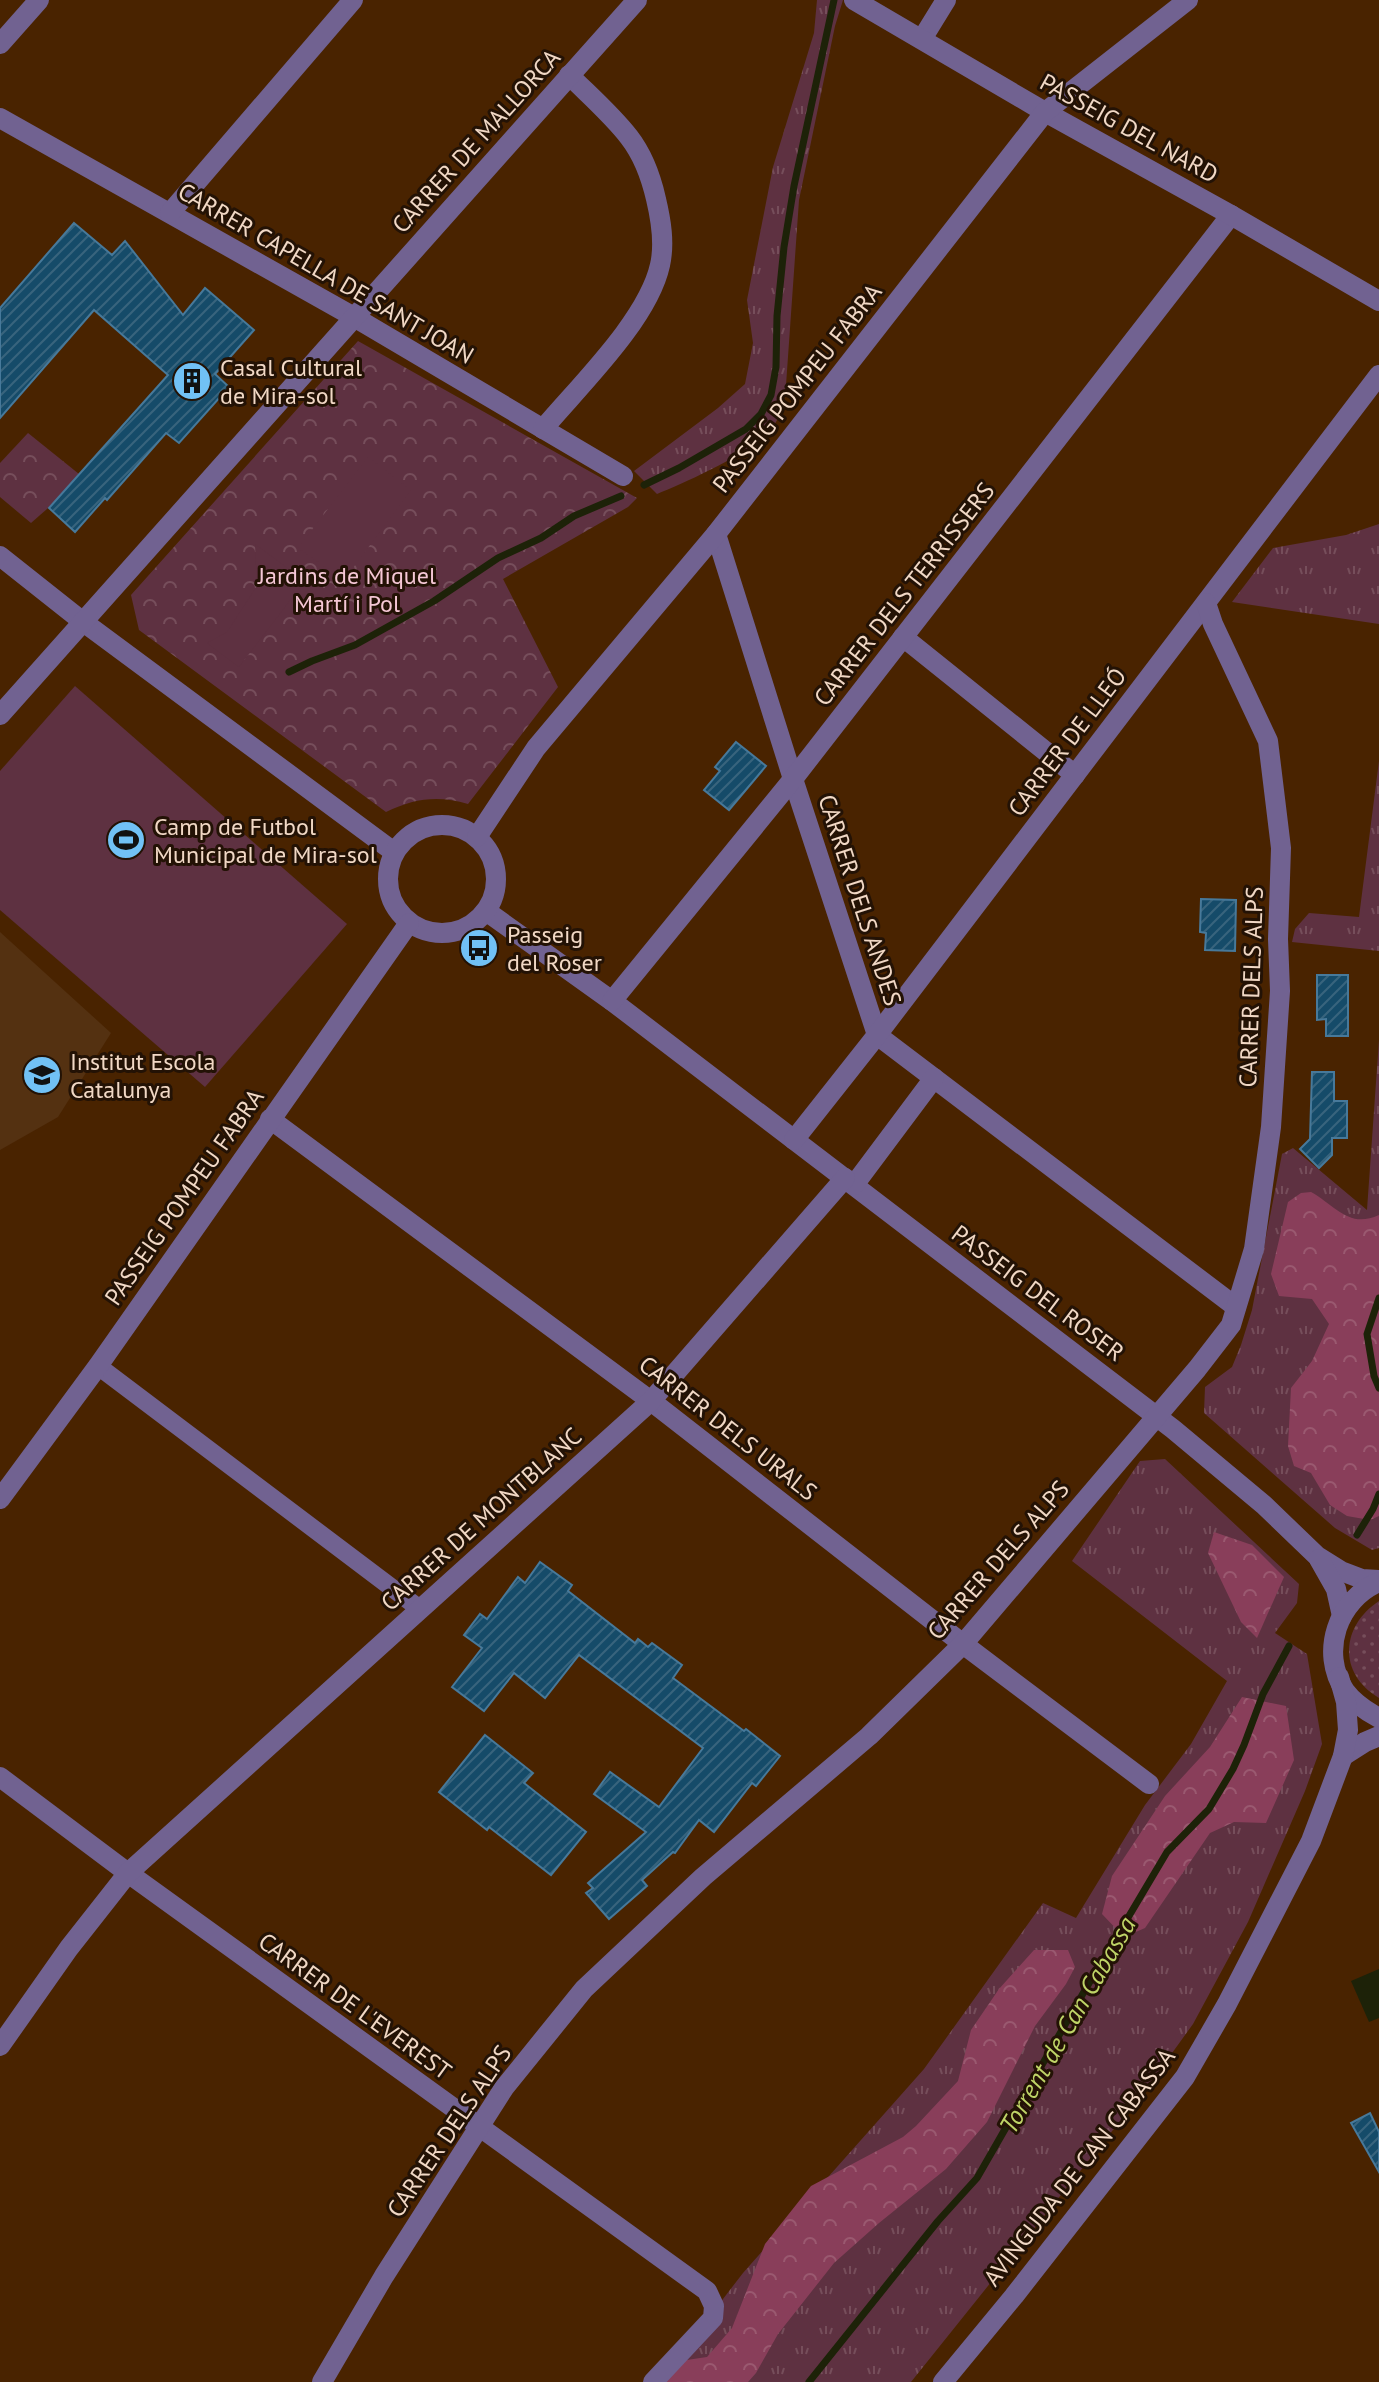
<svg xmlns="http://www.w3.org/2000/svg" width="1379" height="2382" font-family="'PT Sans',sans-serif">
<defs>
<pattern id="grass-tufts" width="24" height="20" patternUnits="userSpaceOnUse" patternTransform="scale(2)"><rect width="24" height="20" fill="#5e3141"/><path d="M3 7l-1-3M5 7V3M7 7l1-3M15 17l-1-3M17 17v-4M19 17l1-3" fill="none" stroke="#764e5b"/></pattern>
<pattern id="forest-crowns" width="20" height="18" patternUnits="userSpaceOnUse" patternTransform="scale(2)"><rect width="20" height="18" fill="#893e5a"/><path d="M2 6a3 3 0 1 1 6 0M12 15a3 3 0 1 1 6 0" fill="none" stroke="#9a5970"/></pattern>
<pattern id="park-crowns" width="20" height="18" patternUnits="userSpaceOnUse" patternTransform="scale(2)"><rect width="20" height="18" fill="#5e3141"/><path d="M2 6a3 3 0 1 1 6 0M12 15a3 3 0 1 1 6 0" fill="none" stroke="#764e5b"/></pattern>
<pattern id="garden-dots" width="8" height="8" patternUnits="userSpaceOnUse" patternTransform="scale(2)"><rect width="8" height="8" fill="#5e3141"/><path d="M2 2h.1M6 6h.1" fill="none" stroke="#764e5b" stroke-width="1.8" stroke-linecap="round"/></pattern>
<pattern id="building-hatch" width="6" height="6" patternUnits="userSpaceOnUse" patternTransform="scale(2)"><rect width="6" height="6" fill="#154b69"/><path d="M-1 1l2-2M0 6l6-6M5 7l2-2" fill="none" stroke="#38647d"/></pattern>
</defs>
<rect width="100%" height="100%" fill="#492300"/>
<!-- built -->
<polygon fill="#543111" points="0,932 111,1033 58,1117 0,1150"/>
<!-- grass -->
<g fill="url(#grass-tufts)">
<path d="M817,0h26l-8,26 -36,174 -13,185c-2,12 -3,26 -10,37 -16,28 -88,59 -119,72l-23,-23 84,-63 27,-24 8,-41 -6,-43 26,-133 41,-134z"/>
<polygon points="1379,524 1379,624 1232,602 1273,548 1346,535"/>
<polygon points="1379,761 1379,951 1292,942 1295,929 1309,913 1359,917"/>
<polygon points="1379,1040 1379,1548 1372,1550 1335,1528 1204,1413 1205,1387 1232,1367 1241,1345 1252,1310 1282,1154 1293,1148 1367,1210"/>
<polygon points="1165,1459 1299,1584 1297,1603 1275,1633 1307,1654 1322,1744 1305,1791 1248,1922 1193,2024 1149,2085 911,2382 659,2382 743,2273 924,2069 1043,1903 1076,1918 1145,1805 1191,1744 1227,1681 1072,1561 1140,1461"/>
</g>
<!-- forest -->
<g fill="url(#forest-crowns)">
<path d="M1311,1192c25,14 38,37 68,23v301l-9,4 -23,-4 -17,-11 -19,-32 -17,-7 -6,-20 3,-58 21,-27 17,-37 -17,-25 -33,-3 -8,-22 17,-72 13,-9z"/>
<polygon points="1214,1532 1252,1545 1284,1577 1257,1638 1241,1622 1208,1553"/>
<polygon points="1242,1697 1286,1706 1294,1760 1266,1823 1234,1822 1210,1833 1145,1928 1124,1937 1102,1914 1112,1876 1165,1796 1210,1747"/>
<polygon points="1034,1950 1068,1950 1075,1967 1066,1984 1035,2026 987,2122 946,2169 879,2223 834,2263 778,2334 756,2373 748,2382 665,2382 680,2361 707,2357 732,2328 765,2244 811,2186 903,2137 916,2126 958,2081 971,2030 999,1989"/>
</g>
<!-- park -->
<g fill="url(#park-crowns)">
<path d="M358,341l279,157 -9,9 -125,72 55,108 -90,117c-29,-9 -54,-6 -82,8l-247,-182 -8,-35z"/>
<polygon points="28,433 79,474 56,501 31,523 0,497 0,463"/>
</g>
<!-- garden -->
<path fill="url(#garden-dots)" d="M1379,1601v97c-42,-25 -38,-72 0,-97z"/>
<!-- pitch -->
<g fill="#5e3141">
<polygon points="368,457 411,490 344,580 298,548"/>
<polygon points="255,544 305,581 239,667 207,643 227,632 257,586"/>
<polygon points="75,686 347,924 205,1087 0,910 0,771"/>
</g>
<!-- water -->
<polygon fill="#1d2208" points="1379,1969 1379,2018 1369,2022 1351,1981"/>
<g fill="none" stroke-linecap="round" stroke-linejoin="round">
<!-- stream -->
<g stroke="#1d2208" stroke-width="7">
<polyline points="644,485 679,468 746,429 761,414 771,395 776,367 777,316 784,247 794,186 834,0"/>
<polyline points="289,672 312,661 355,645 434,601 498,558 541,538 574,516 621,496"/>
<polyline points="1379,1298 1367,1334 1374,1376 1379,1388"/>
<polyline points="1357,1535 1373,1509 1379,1494"/>
<polyline points="809,2382 938,2221 977,2178 1085,1990 1167,1852 1209,1809 1233,1769 1244,1745 1263,1694 1289,1646"/>
</g>
</g>
<!-- building -->
<g fill="url(#building-hatch)" stroke="#47799a" stroke-width="2">
<polygon points="74,223 112,255 125,241 183,315 205,288 254,330 215,374 229,387 179,443 166,433 107,500 105,498 75,532 49,508 168,375 94,310 0,418 0,308"/>
<polygon points="736,742 766,766 729,810 704,790 720,771 715,767"/>
<polygon points="1201,899 1236,900 1235,951 1205,950 1206,933 1200,932"/>
<polygon points="1317,975 1348,975 1348,1036 1326,1036 1326,1019 1317,1020"/>
<polygon points="1312,1072 1334,1072 1334,1101 1347,1101 1347,1138 1332,1138 1332,1155 1319,1168 1300,1149 1310,1139"/>
<polygon points="540,1562 572,1585 568,1591 635,1643 638,1639 648,1647 652,1643 682,1665 673,1678 744,1731 746,1729 780,1756 756,1786 752,1783 714,1832 699,1820 675,1853 673,1852 642,1880 647,1886 609,1919 586,1893 593,1888 588,1883 646,1832 594,1794 610,1772 659,1807 703,1748 579,1655 545,1698 514,1673 484,1711 452,1687 482,1648 464,1635 480,1614 487,1619 518,1577 525,1583"/>
<polygon points="485,1735 533,1773 524,1783 586,1832 551,1875 489,1827 487,1830 439,1792"/>
<polygon points="1370,2113 1379,2132 1379,2172 1351,2123"/>
</g>
<g fill="none" stroke-linecap="round" stroke-linejoin="round">
<!-- pedestrian -->
<polyline stroke="#716291" stroke-width="18" points="98,1366 420,1609"/>
<!-- minor -->
<g stroke="#716291" stroke-width="20">
<polyline points="922,39 946,0"/>
<polyline points="0,44 39,0"/>
<polyline points="0,118 354,317 623,476"/>
<polyline points="170,213 353,0"/>
<path d="M543,429c36,-43 105,-109 117,-164 5,-22 1,-45 -4,-66 -5,-22 -13,-44 -27,-62 -17,-22 -40,-42 -60,-62"/>
<polyline points="716,534 793,779 877,1035 1236,1307"/>
<polyline points="0,556 82,621 394,852"/>
<polyline points="903,637 1075,775"/>
<polyline points="486,911 612,1001 1173,1429 1264,1505 1317,1556 1341,1571 1362,1579 1379,1580"/>
<polyline points="612,1001 793,779 1231,215"/>
<polyline points="270,1119 651,1401 963,1644 1149,1784"/>
<polyline points="794,1140 877,1035 1379,375"/>
<polyline points="854,1185 934,1078"/>
<polyline points="1319,1559 1336,1589 1342,1616"/>
<path d="M1379,1582c-41,17 -60,70 -34,109 9,12 21,20 34,27"/>
<polyline points="1343,1756 1365,1742 1379,1736"/>
<polyline points="0,1777 128,1873 707,2291 714,2306 713,2318 653,2382"/>
<polyline points="0,2046 69,1948 128,1873 651,1401 845,1178"/>
<polyline points="322,2382 384,2276 504,2088 584,1989 703,1877 869,1736 963,1644 1197,1369 1231,1325 1254,1249 1271,1127 1280,991 1278,939 1281,848 1268,741 1213,624 1206,603"/>
<polyline points="943,2382 1014,2296 1185,2077 1227,2004 1311,1841 1343,1756 1348,1730 1346,1702 1339,1677"/>
</g>
<!-- tertiary -->
<g stroke="#716291" stroke-width="20">
<polyline points="854,0 1045,112 1231,215 1379,301"/>
<polyline points="0,715 637,0"/>
<circle cx="442" cy="879" r="54"/>
<polyline points="477,837 536,748 716,534 1045,112 1188,0"/>
<polyline points="0,1499 98,1366 409,923"/>
</g>
</g>
<!-- icons -->
<defs>
<symbol id="building-disc" viewBox="-11 -11 22 22"><circle r="9.5" fill="#71c1f5" stroke="#231205"/><path d="M-4-6H4V6H1V3H-1V6H-4ZM-2.5-4.3h1.7v1.8h-1.7ZM.8-4.3h1.7v1.8H.8ZM-2.5-1h1.7V.8h-1.7ZM.8-1h1.7V.8H.8Z" fill="#111"/></symbol>
<symbol id="stadium-disc" viewBox="-11 -11 22 22"><circle r="9.5" fill="#71c1f5" stroke="#231205"/><path d="M0-5a6.5 5 0 1 0 0 10a6.5 5 0 1 0 0-10ZM-3.5-1.8h7v3.6h-7Z" fill="#111"/></symbol>
<symbol id="bus-disc" viewBox="-11 -11 22 22"><circle r="9.5" fill="#71c1f5" stroke="#231205"/><path d="M-5-6H5V4H4V6H2V4H-2V6H-4V4H-5ZM-3.5-4V0h7V-4ZM-3.5 1.2v1.5H-2V1.2ZM2 1.2v1.5H3.5V1.2Z" fill="#111"/></symbol>
<symbol id="school-disc" viewBox="-11 -11 22 22"><circle r="9.5" fill="#71c1f5" stroke="#231205"/><path d="M0-5L7-2L0 1L-7-2ZM-4 1L0 2.5L4 1V4Q0 6-4 4Z" fill="#111"/></symbol>
</defs>
<g fill-rule="evenodd">
<use href="#building-disc" x="170" y="359" width="44" height="44"/>
<use href="#stadium-disc" x="104" y="818" width="44" height="44"/>
<use href="#bus-disc" x="457" y="926" width="44" height="44"/>
<use href="#school-disc" x="20" y="1053" width="44" height="44"/>
</g>
<g text-anchor="middle" dominant-baseline="central" stroke-width="6" stroke-linejoin="round" paint-order="stroke">
<!-- street labels -->
<g font-size="24" fill="#f1d8c5" stroke="#231205">
<text transform="translate(1129 128) rotate(29)">PASSEIG DEL NARD</text>
<text transform="translate(476 141) rotate(-48)">CARRER DE MALLORCA</text>
<text transform="translate(326 273) rotate(30)">CARRER CAPELLA DE SANT JOAN</text>
<text transform="translate(797 388) rotate(-52)">PASSEIG POMPEU FABRA</text>
<text transform="translate(904 594) rotate(-52)">CARRER DELS TERRISSERS</text>
<text transform="translate(1067 742) rotate(-53)">CARRER DE LLEÓ</text>
<text transform="translate(860 900) rotate(72)">CARRER DELS ANDES</text>
<text transform="translate(1251 987) rotate(-88)">CARRER DELS ALPS</text>
<text transform="translate(184 1197) rotate(-55)">PASSEIG POMPEU FABRA</text>
<text transform="translate(1038 1293) rotate(37)">PASSEIG DEL ROSER</text>
<text transform="translate(728 1428) rotate(38)">CARRER DELS URALS</text>
<text transform="translate(481 1519) rotate(-42)">CARRER DE MONTBLANC</text>
<text transform="translate(998 1560) rotate(-49)">CARRER DELS ALPS</text>
<text transform="translate(355 2006) rotate(36)">CARRER DE L'EVEREST</text>
<text transform="translate(449 2131) rotate(-56)">CARRER DELS ALPS</text>
<text transform="translate(1079 2167) rotate(-52)">AVINGUDA DE CAN CABASSA</text>
</g>
<!-- poi labels -->
<g font-size="24" fill="#f1d8c5" stroke="#231205" text-anchor="start">
<text x="220" y="367">Casal Cultural<tspan x="220" dy="28">de Mira-sol</tspan></text>
<text x="154" y="826">Camp de Futbol<tspan x="154" dy="28">Municipal de Mira-sol</tspan></text>
<text x="507" y="934">Passeig<tspan x="507" dy="28">del Roser</tspan></text>
<text x="70" y="1061">Institut Escola<tspan x="70" dy="28">Catalunya</tspan></text>
</g>
<!-- park labels -->
<g font-size="24" fill="#f5c7d5" stroke="#231205">
<text x="347" y="575">Jardins de Miquel<tspan x="347" dy="28">Martí i Pol</tspan></text>
</g>
<!-- water labels -->
<g font-size="26" font-style="italic" fill="#bfd467" stroke="#231205">
<text transform="translate(1067 2025) rotate(-60)">Torrent de Can Cabassa</text>
</g>
</g>
</svg>
